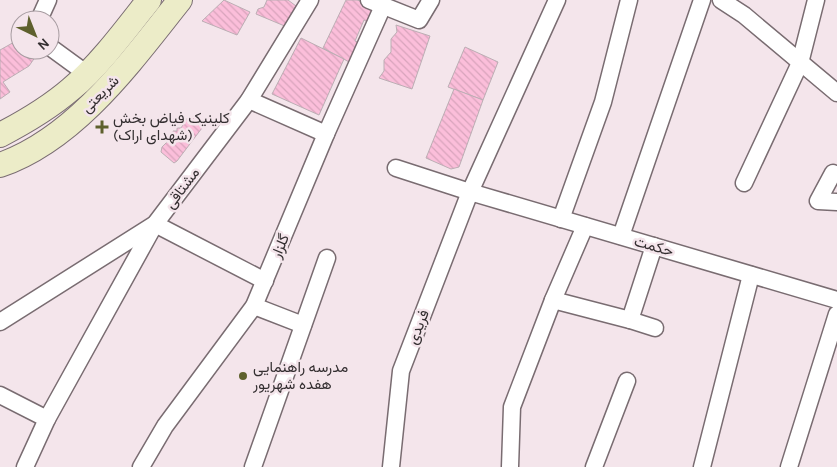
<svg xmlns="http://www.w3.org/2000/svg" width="837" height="467" font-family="Karla,Vazirmatn,sans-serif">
<defs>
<pattern id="building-back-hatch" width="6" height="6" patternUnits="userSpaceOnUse" patternTransform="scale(1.25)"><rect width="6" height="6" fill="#fbbeda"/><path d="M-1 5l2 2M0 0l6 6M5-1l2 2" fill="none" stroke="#d8a4bc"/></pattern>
</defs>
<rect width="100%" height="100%" fill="#f4e5eb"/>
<!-- building -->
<g fill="url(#building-back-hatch)" stroke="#bcaeb4">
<polygon points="224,0 250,12 237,35 202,21"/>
<polygon points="267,0 288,0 296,6 291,15 287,27 256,14 258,9 264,7"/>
<polygon points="346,0 357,0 372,5 373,16 369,23 364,20 355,41 360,43 351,63 323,48"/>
<polygon points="396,25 430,36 412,89 379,78 384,71 384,60 391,52 391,39 397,32"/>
<polygon points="301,38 344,59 319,115 272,94"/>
<polygon points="16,41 20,41 20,50 36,50 38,53 29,66 3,82 10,92 0,99 0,50"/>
<polygon points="465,47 498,62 483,100 448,87"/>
<polygon points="454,89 483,100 459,167 451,169 426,158"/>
<polygon points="188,117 195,117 205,124 177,161 174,163 161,152 162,147 169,140 168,135 173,135 173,131 177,131 177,128 181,128"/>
</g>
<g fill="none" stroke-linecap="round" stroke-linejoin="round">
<defs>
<g id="street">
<polyline points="369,0 419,20 431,0"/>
<polyline points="721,0 744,15 837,93"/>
<polyline points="39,20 48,0"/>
<polyline points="50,47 87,74"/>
<polyline points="249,100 326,134"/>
<polyline points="396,168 470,192 837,300"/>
<polyline points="833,173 818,201 837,202"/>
<polyline points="744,183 800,63 816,0"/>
<polyline points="561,219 603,102 629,0"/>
<polyline points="621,236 702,0"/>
<polyline points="553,300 630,320 654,246"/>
<polyline points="254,306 303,325"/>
<polyline points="630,320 655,328"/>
<polyline points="0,322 155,224 249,100 310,0"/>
<polyline points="0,395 47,419"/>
<polyline points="25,467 47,419 155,224 265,281"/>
<polyline points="141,467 165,426 254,306 326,134 383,6"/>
<polyline points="253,467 327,258"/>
<polyline points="391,467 401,371 470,192 557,0"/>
<polyline points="510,467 512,407 553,300 585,226"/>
<polyline points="594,467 627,381"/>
<polyline points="702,467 751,275"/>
<polyline points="789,467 837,314"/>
</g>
<g id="secondary">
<path d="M0,135c25,-13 49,-27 71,-46 27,-22 56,-61 78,-89"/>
<path d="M0,165c76,-26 132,-105 180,-165"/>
</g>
</defs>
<!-- street casing -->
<use href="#street" stroke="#796c71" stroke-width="19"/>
<!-- secondary casing -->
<use href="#secondary" stroke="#796c71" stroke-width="26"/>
<!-- street -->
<use href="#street" stroke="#fff" stroke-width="16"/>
<!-- secondary -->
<use href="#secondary" stroke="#ececc8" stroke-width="24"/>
</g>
<!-- markers -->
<g fill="#5e602d" stroke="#f4e5eb" stroke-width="2">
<path d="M99.5 119.5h5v5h5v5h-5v5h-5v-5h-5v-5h5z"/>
<circle cx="243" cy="376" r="5"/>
</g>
<g text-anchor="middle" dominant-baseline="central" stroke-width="5" stroke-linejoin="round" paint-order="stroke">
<!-- street labels -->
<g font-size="15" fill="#342f31" stroke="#f4e5eb">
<text transform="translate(100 94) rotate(-45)">شریعتی</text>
<text transform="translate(182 188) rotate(-53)">مشتاقی</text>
<text transform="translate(280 246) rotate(-67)">گلزار</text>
<text transform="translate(654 246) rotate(16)">حکمت</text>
<text transform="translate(418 327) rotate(-69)">فریدی</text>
</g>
<!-- poi labels -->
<g font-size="15" fill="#342f31" stroke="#f4e5eb" text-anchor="start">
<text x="113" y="118">کلینیک فیاض بخش<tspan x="113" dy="17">(شهدای اراک)</tspan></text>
<text x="253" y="367">مدرسه راهنمایی<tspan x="253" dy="17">هفده شهریور</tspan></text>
</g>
</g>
<!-- north arrow -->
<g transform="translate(35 35) rotate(137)"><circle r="24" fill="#f4e5eb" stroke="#a79ca1"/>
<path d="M0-4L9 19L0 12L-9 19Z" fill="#5e602d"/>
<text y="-8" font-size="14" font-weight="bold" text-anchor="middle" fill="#342f31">N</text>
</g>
</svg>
